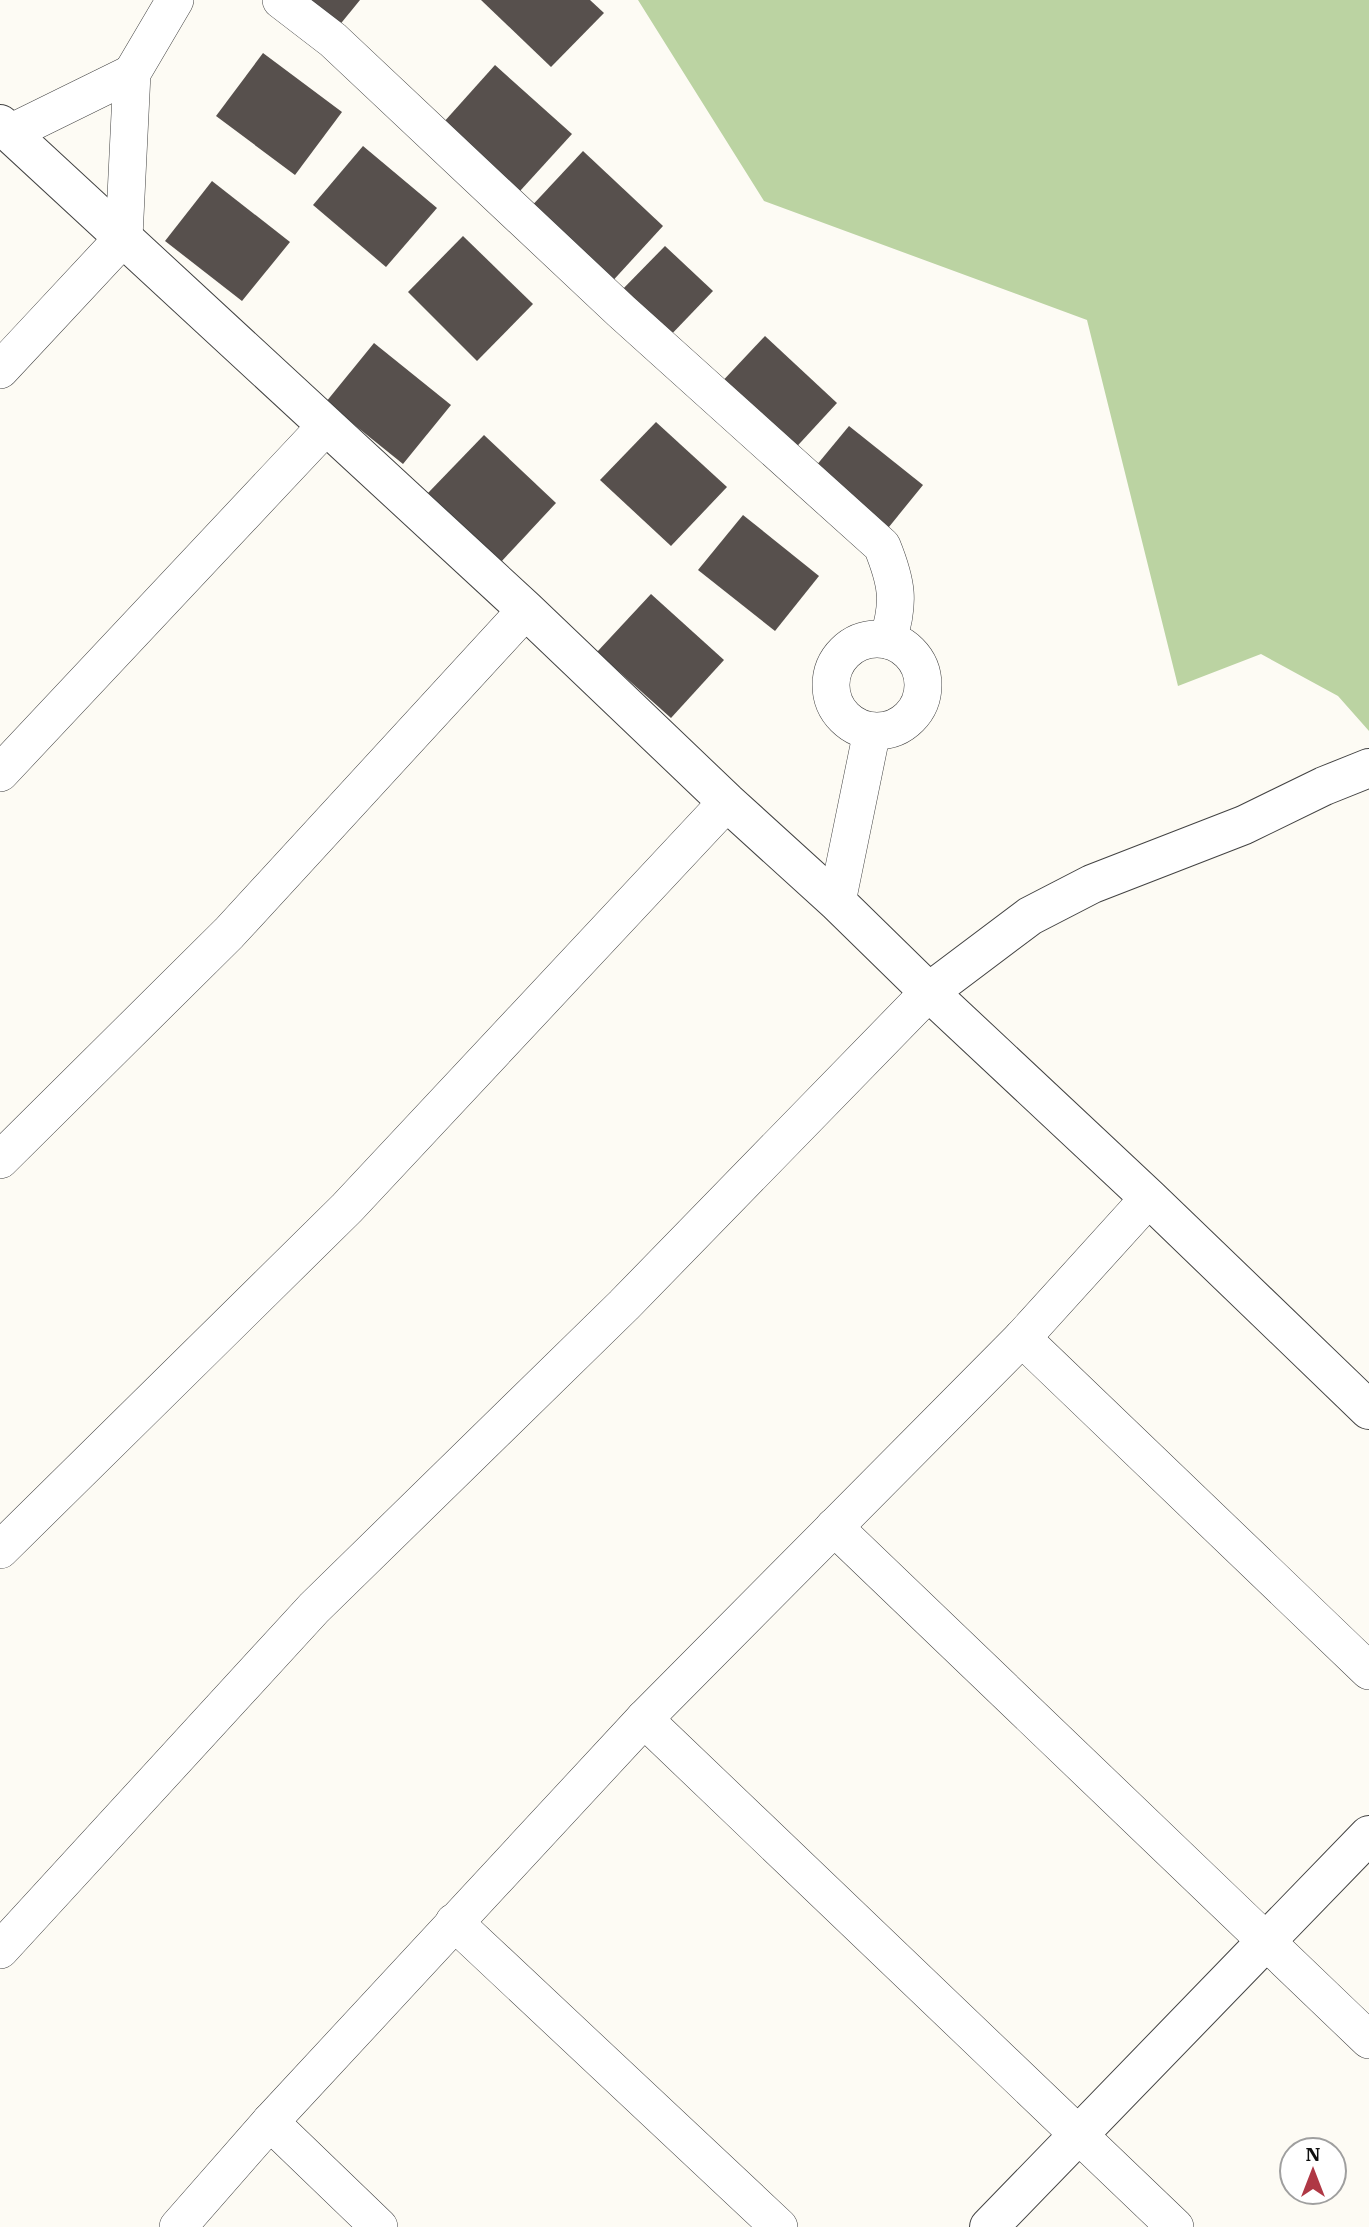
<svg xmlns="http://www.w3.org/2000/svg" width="1369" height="2227" font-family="'IBM Plex Serif',serif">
<rect width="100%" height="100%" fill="#fdfbf4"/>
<!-- forest -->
<polygon fill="#bbd3a2" points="638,0 1369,0 1369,731 1338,696 1261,654 1178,686 1087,320 764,201"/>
<!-- building -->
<g fill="#57504d">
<polygon points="304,0 360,0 338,27"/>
<polygon points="481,0 590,0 604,13 551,67"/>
<polygon points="263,53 342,112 295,175 216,116"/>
<polygon points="495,65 572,134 520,191 443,123"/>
<polygon points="363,146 437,208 386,267 313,205"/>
<polygon points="583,151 663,226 608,286 527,211"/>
<polygon points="212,181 290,242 242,301 165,241"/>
<polygon points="463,236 533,304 477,361 408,292"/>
<polygon points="665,246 713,291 666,340 618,294"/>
<polygon points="765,336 837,403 789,455 716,388"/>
<polygon points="374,343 451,405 403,464 326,402"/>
<polygon points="656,422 727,487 671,546 600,480"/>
<polygon points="849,426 923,485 880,538 806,478"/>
<polygon points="484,435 556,503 501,562 428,493"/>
<polygon points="743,515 819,576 775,631 698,570"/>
<polygon points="651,594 724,660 671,718 597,652"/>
</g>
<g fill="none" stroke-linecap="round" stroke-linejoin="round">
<defs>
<g id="minor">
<path d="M281,0l52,40 288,271 261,235c15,37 18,56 6,94"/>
<polyline points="10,133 132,73"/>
<polyline points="0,370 124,237 132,73 175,0"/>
<circle cx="877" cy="685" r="46"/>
<polyline points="0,773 326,426"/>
<polyline points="837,902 872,731"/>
<polyline points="0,1160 229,933 526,610"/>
<polyline points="1022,1338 1369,1671"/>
<polyline points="834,1527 1369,2040"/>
<polyline points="0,1550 347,1208 727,802"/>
<polyline points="644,1719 1175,2227"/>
<polyline points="454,1922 779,2227"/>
<polyline points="0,1950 314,1608 624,1305 929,992"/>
<polyline points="270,2122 379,2227"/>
<polyline points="178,2227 270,2122 644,1719 1022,1338 1149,1198"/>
</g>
<g id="tertiary">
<polyline points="0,124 526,610 727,802 837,902 929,992 1149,1198 1369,1410"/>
<polyline points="929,992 1030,916 1092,884 1244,825 1324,786 1369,768"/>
<polyline points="989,2227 1369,1835"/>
</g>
</defs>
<!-- minor casing -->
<use href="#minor" stroke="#434343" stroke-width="38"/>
<!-- tertiary casing -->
<use href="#tertiary" stroke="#434343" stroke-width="40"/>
<!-- minor -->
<use href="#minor" stroke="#fff" stroke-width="37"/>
<!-- tertiary -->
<use href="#tertiary" stroke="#fff" stroke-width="38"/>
</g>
<!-- north arrow -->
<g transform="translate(1313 2171)"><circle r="33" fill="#ffffff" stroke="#9f9f9f" stroke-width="2"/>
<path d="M0-5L12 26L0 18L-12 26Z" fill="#af3845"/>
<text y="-10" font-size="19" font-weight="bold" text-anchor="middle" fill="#101010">N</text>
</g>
</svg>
